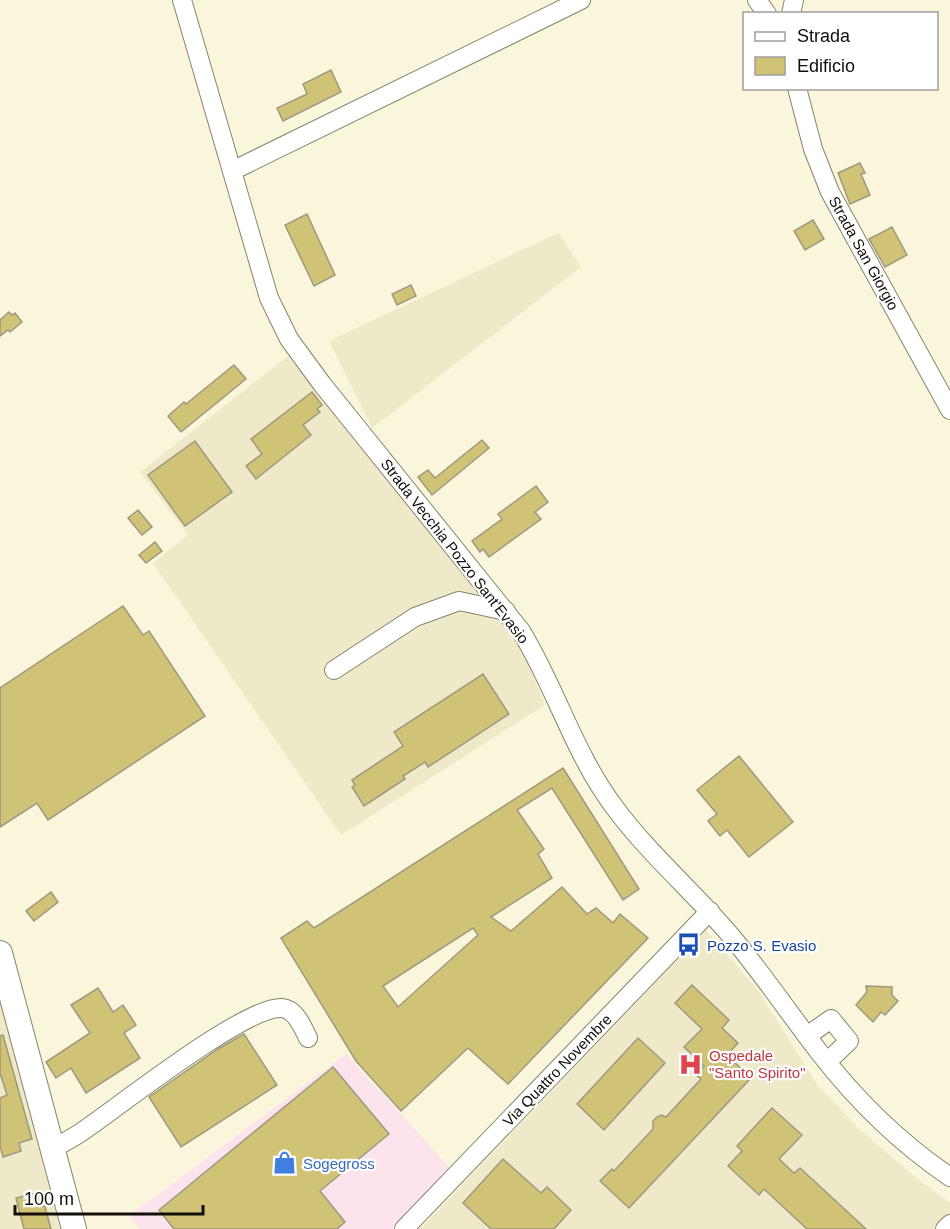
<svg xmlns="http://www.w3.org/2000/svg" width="950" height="1229" font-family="Arial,sans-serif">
<rect width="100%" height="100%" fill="#faf6dc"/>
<!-- commercial -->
<polygon fill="#fce3ec" points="346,1054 450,1168 392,1229 140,1229 129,1216"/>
<!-- built -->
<g fill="#eeeac9">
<polygon points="558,233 581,267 372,428 329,341"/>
<polygon points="288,356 519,641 545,705 341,835 153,563 188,535 140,472"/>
<polygon points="706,930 757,989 817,1084 859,1129 913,1175 950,1203 950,1229 420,1229"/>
<polygon points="0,997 60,1229 0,1229"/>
</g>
<!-- building -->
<g fill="#d1c375" stroke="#9d9981" stroke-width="1.5" fill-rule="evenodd">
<polygon points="331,70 341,92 283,121 277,108 307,94 303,84"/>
<polygon points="860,163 865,173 861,174 870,195 850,204 838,173"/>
<polygon points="307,214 335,275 314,286 285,225"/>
<polygon points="813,220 824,239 805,250 794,231"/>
<polygon points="892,227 907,255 885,267 869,239"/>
<polygon points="411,285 416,296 397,305 392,294"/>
<polygon points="9,312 12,315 15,313 22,322 10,332 8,330 0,336 0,320"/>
<polygon points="234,365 246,379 181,432 168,416 184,402 186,404"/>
<polygon points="312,392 322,405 317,409 320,412 303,425 311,435 256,479 246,466 262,454 251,439"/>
<polygon points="482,440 489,448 432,495 418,477 428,470 435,478"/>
<polygon points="195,441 232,492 185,526 148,475"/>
<polygon points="536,486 548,502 535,512 541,519 489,557 483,549 480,552 472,541 502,519 498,514"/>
<polygon points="138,510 152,527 142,535 128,518"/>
<polygon points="155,542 162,551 146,563 139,555"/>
<polygon points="123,606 143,635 149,631 205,716 48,820 37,803 0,827 0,688"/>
<polygon points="483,674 509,714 428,767 425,762 403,776 405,779 364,806 352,787 355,785 352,780 403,746 394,732"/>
<polygon points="739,756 793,822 749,857 727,830 720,836 708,821 717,814 697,790"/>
<path d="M563,768l76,121 -16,11 -71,-112 -35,22 27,39 -6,5 14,24 -61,39 20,14 51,-44 25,27 9,-6 17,15 7,-9 28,24 -140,146 -40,-36 -67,63 -45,-50 -75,-123 26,-17 7,7zM473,928l5,7 -80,72 -15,-21z"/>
<polygon points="51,892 58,902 34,921 26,911"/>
<polygon points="692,985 729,1020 722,1028 738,1043 727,1055 751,1078 629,1208 600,1181 612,1169 614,1171 653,1129 653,1121 657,1117 661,1115 666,1117 701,1079 696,1075 704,1066 684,1047 702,1029 675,1003"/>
<polygon points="866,986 892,987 892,995 898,1001 885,1015 881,1012 873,1022 856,1005 867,992"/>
<polygon points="98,988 113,1012 123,1005 136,1025 124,1033 140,1058 86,1093 71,1068 56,1078 46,1062 90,1033 71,1005"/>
<polygon points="244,1034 277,1085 181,1147 149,1097 218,1049"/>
<polygon points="3,1035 32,1139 19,1143 21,1151 3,1157 0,1146 0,1098 7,1095 0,1073 0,1036"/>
<polygon points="638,1038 665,1063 604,1130 577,1104"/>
<polygon points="333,1067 389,1134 320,1191 345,1222 337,1229 174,1229 159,1210"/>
<polygon points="772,1108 802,1135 779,1159 794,1173 800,1168 866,1229 807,1229 764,1189 759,1195 728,1166 742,1151 737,1146"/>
<polygon points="503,1159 541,1193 547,1187 571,1210 554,1229 491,1229 463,1203"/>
<polygon points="41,1192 51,1229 24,1229 16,1198"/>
</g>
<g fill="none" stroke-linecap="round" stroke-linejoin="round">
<defs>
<g id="minor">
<path d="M182,0l87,298 20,41 33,45 199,247c35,57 53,123 94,177 34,46 79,84 116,128 31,37 58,77 88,116 37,48 81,91 131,125"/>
<polyline points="757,0 767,14"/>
<polyline points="791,14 794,0"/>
<polyline points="797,88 813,149 830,192 950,410"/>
<polyline points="232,171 581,0"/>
<polyline points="334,670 415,617 459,601 506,611"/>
<polyline points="807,1036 831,1019 849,1041 827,1062"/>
<path d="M52,1149c9,-5 19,-10 28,-16 36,-24 166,-128 202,-125 14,1 21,20 26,30"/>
<polyline points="404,1229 710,911"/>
<polyline points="945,1229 950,1224"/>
</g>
<polyline id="major" points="0,953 74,1229"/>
</defs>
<!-- minor casing -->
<use href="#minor" stroke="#87836c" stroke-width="20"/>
<!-- major casing -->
<use href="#major" stroke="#87836c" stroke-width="26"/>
<!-- minor -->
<use href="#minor" stroke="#fff" stroke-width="18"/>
<!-- major -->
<use href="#major" stroke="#fff" stroke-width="24"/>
</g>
<!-- icons -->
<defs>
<symbol id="bus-bare" viewBox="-9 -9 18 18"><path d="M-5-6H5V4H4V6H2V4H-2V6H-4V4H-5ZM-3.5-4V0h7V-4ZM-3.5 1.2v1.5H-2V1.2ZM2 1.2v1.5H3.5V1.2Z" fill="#1a4fb4" stroke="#fff" stroke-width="2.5" paint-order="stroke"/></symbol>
<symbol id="hospital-bare" viewBox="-9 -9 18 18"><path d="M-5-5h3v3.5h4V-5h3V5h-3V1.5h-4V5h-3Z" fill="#e0444e" stroke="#fff" stroke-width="2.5" paint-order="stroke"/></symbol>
<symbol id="shop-bare" viewBox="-9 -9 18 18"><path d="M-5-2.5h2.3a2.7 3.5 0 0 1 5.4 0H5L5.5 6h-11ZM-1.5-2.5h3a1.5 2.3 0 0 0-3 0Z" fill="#3f7fe0" stroke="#fff" stroke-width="2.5" paint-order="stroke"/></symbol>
</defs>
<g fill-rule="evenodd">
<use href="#bus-bare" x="672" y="928" width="33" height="33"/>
<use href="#hospital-bare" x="674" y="1048" width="33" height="33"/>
<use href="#shop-bare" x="268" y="1146" width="33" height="33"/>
</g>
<g text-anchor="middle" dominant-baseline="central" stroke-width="4.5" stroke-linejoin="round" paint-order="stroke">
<!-- street labels -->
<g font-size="15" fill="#110f07" stroke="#fff">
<text transform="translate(864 253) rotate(61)">Strada San Giorgio</text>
<text transform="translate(455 551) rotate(52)">Strada Vecchia Pozzo Sant'Evasio</text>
<text transform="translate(557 1070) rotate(-46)">Via Quattro Novembre</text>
</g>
<!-- transit labels -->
<g font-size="15" fill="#164399" stroke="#fff" text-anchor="start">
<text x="707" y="945">Pozzo S. Evasio</text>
</g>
<!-- health labels -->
<g font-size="15" fill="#be3a42" stroke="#fff" text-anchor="start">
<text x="709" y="1055">Ospedale<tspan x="709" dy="17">"Santo Spirito"</tspan></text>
</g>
<!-- shop labels -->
<g font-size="15" fill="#366cbe" stroke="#fff" text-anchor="start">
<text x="303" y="1163">Sogegross</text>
</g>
</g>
<!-- legend -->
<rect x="743" y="12" width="195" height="78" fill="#ffffff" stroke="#a09f9c" stroke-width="1.5"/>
<rect x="755" y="32" width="30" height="9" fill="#ffffff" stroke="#a09f9c" stroke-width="1.5"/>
<text x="797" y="42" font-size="18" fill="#110f07">Strada</text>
<rect x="755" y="57" width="30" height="18" fill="#d1c375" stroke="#a09f9c" stroke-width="1.5"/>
<text x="797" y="72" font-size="18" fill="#110f07">Edificio</text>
<!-- scale -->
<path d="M15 1205v9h188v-9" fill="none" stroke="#110f07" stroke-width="3"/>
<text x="24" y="1205" font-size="18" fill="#110f07" stroke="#ffffff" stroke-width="4.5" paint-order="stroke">100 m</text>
</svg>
